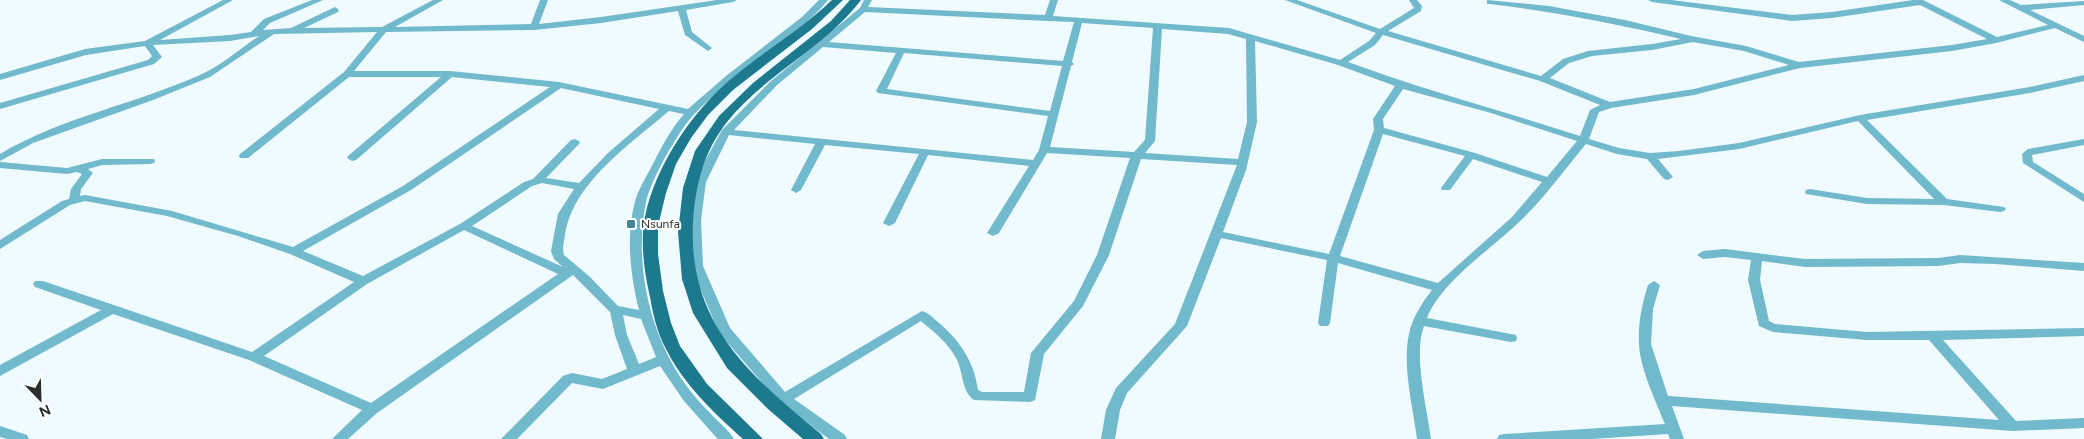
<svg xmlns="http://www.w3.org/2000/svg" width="2084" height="439" font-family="Figtree,sans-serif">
<rect width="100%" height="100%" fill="#effbff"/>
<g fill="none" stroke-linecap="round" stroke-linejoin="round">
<!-- minor -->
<g fill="#71b9cc" fill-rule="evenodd">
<path d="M223,0h10l-73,40 70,-5 21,-3 13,-13 48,-19h11l-53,23 -7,7 28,-2 44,-21 4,3 -1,2 -34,16 78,-1 51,-27h10l-48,27 136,-3 9,-24h8l-9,24 62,-7 116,-17h20l-4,2 -47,8 6,22 20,16 -4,3 -23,-16 -7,-24 -77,12 -67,7 -148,2 -32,39h96l109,11 129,27 38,-33 76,-59 17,-17h9c-24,30 -66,55 -96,80 -16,13 -34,28 -46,44 -13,18 -35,56 -40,78 -11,53 0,114 26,161 10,19 24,36 39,51 7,8 18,16 23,25h-16l-3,-3 -31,-35 -24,-35 -57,23 -31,-6 -55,56h-16l62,-63 9,-3 30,6 25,-10 -12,-34 -5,-23 -37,-37 -196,138 -29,26h-16l30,-29 -113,-50 -136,-46 -113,62v-11l101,-55 -66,-23 -2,-3 2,-3h8l209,71 102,-70 -64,-28 -52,-18 -71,-20 -82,-15 -15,4 -70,44v-9l62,-39 7,-2 2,-10 11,-15 -5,-2 -10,2 -67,-6v-6l67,6 35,-9h52l1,2 -1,2 -4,1 -48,1 -14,4 5,4 -12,16 -1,7 5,-1 87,16 121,36 110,-61 147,-99 -98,-10 -96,83 -4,1 -5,-3 1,-2 93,-79h-92l-101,81h-8l-1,-2 1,-2 104,-82 33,-40 -103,2 -64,43 -57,23 -120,43 -33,18v-7c62,-37 136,-50 202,-80 20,-9 39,-26 57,-38l-29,5 -77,4 9,12 -8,7 -154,45v-6l148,-43 4,-4 -7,-10 -59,9 -86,25v-6l85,-25 60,-8zM561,88l98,21 -51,44 -29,30 -33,-5 33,-34 1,-2 -5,-3 -4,1 -38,39 -9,3 -64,42 -97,52 -60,-25 108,-61zM669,111l15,3c-12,14 -21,30 -29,46 -6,12 -13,23 -18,35 -12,36 -7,79 2,115l-21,-4 -28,-29 -26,-22c-2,-7 0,-13 1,-20 7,-51 65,-91 104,-124zM542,183l32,6 -16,25 -7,37 3,8 9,8 -91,-41 60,-40zM464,230l94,44 -187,129 -107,-47 103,-72zM623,315l18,4 15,38 -17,7 -12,-29z"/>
<path d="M864,0h8l-4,7 177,8 5,-15h8l-5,16 176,12 111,32 29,-19 7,-8 -91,-33h12l83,29 34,-21 -5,-8h8l5,6 -1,5 -33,20 153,45 22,-17 25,-8 64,-7 29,-5c-64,-15 -126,-27 -191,-35h-3v-4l62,6 76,14 66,16 55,10 53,16 153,-17 35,-6 -67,-34 -88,13 -40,3 -140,-19 -4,-2h23l121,15 40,-3 81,-12h10l74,37 51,-12 -49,-25h11l11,5 63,-4v4l-54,5 54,26v6l-29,-14 -59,15 -44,8 -152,17 -106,27 -83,13 -12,4 -10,27 30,9 31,5 29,-2 60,-8 121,-28 170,-28 54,-12v6l-54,12 -163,27 80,79 57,8 2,2 -2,2 -4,1 -56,-7 -77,-1 -61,-10 -1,-2 1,-2 4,-1 57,9 67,1 -76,-78 -119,28 -81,10 15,18 -5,3 -4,-1 -17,-20 -30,-5 -31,-10c-22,26 -43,56 -67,78 -28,27 -78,60 -92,96l84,16 5,1 1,3 -1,3 -5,1 -87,-16c-11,28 3,82 7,113h-14c-4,-32 -15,-73 -8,-105 3,-16 13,-31 23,-44l-94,-27 -8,60 -2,3h-8l-2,-3 9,-63 -106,-22 -34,88 -60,67 -7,17 -5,29h-14l5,-29 10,-22 59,-64 62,-159 -96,-6 -32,96 -26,51 -39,48 -9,46 -5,2 -56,-2c-13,-9 -10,-27 -18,-42 -8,-15 -22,-26 -35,-37l-127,78 51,36 2,4h-18l-50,-37 -60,-69 -28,-67 -2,-46 7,-38 10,-23 16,-29 49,-49 89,-73zM865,12l183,9 26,1 -11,39 -234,-19zM1082,23l71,5 -8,112 -11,12 -84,-5 21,-81 3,-2 -2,-2zM1162,29l66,5 18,5 1,83 -9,37 -93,-6 10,-12zM1383,35l157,46 60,24 -10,5 -10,26c-77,-25 -156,-46 -232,-74l27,-17zM1255,41l83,24 57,21 -22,33 1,11 -45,124 -106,-22 23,-62 11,-48zM1693,42l51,9 45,14 -95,24 -84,13 -60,-24 19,-15 23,-7 60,-6zM823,47l73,6 -20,38 2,2 170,23 -9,34 -6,10 -299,-30 43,-45zM904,53l158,13 -12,45 -163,-22zM1403,89l88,24 86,28 -30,36 -72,-24 -91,-25 -1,-9zM1383,134l82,22 -24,32 1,2h8l23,-31 69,23 -30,35 -74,66 -98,-27zM729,135l86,9 -24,46 5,3 5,-3 24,-45 94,9 -36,69 6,3 6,-3 33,-68 101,11 -42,67 6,3 6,-3 48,-80 83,5 -33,97 -23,46 -43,52 -7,39h-42l-4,-2c-4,-29 -18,-49 -40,-68 -5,-4 -9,-9 -16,-11l-137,81 -55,-64 -27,-62 -2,-46 5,-38z"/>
<polygon points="2084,139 2084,145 2032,155 2033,162 2084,194 2084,202 2023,163 2022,154 2028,149"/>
<path d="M1725,249l80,10 133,-1 22,-3 124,8v8l-88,-7 -36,-1 -22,3 -133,1 -43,-6 -2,19 9,41 6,3 92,8 217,-4v8l-141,4 73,81 68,-3v10l-71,3 -341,-25 12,33h-14l-2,-5 -76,5h-95l2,-4 5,-1 161,-10c-9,-22 -26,-58 -26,-81 -1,-20 3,-39 9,-58l6,-4 6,4 -7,24 -2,35 17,52 331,24 -70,-80h-62l-94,-8 -14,-6 -11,-46 3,-20 -26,-3 -22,2 -6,-4 6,-4z"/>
<polygon points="0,426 27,435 29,439 7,439 0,437"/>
</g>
<!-- major -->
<g fill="#1d7a8e" fill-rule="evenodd">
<path d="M832,0h11l-31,29 -79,61 -25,25 -17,23 -15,26 -10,29 -8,33v28l5,37 8,32 9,23 27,38 56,55h-20c-30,-27 -60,-55 -78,-92 -8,-15 -12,-33 -15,-50 -5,-21 -8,-43 -7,-64 3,-47 35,-100 66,-133 36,-39 85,-63 123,-100z"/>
<path d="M850,0h11c-37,49 -96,74 -134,122 -21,27 -29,54 -33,87 -11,109 50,162 127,225l3,5h-21l-35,-30 -41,-41 -34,-55 -11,-34 -4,-47 5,-44 12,-37 24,-35 34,-33 78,-62z"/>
</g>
</g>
<!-- markers -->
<rect fill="#438596" stroke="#fff" stroke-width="2" x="626" y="219" width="10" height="10" rx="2.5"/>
<g text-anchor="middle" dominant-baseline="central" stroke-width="4" stroke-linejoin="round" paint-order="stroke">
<!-- poi labels -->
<g font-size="12" fill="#292e2f" stroke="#fff" text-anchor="start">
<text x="641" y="224">Nsunfa</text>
</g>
</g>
<!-- north arrow -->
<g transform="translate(40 399) rotate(157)" stroke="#ffffff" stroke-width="4" paint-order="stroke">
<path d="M0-4L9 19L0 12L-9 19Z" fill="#292e2f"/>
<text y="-8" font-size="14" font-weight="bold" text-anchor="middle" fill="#292e2f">N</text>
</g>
</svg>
